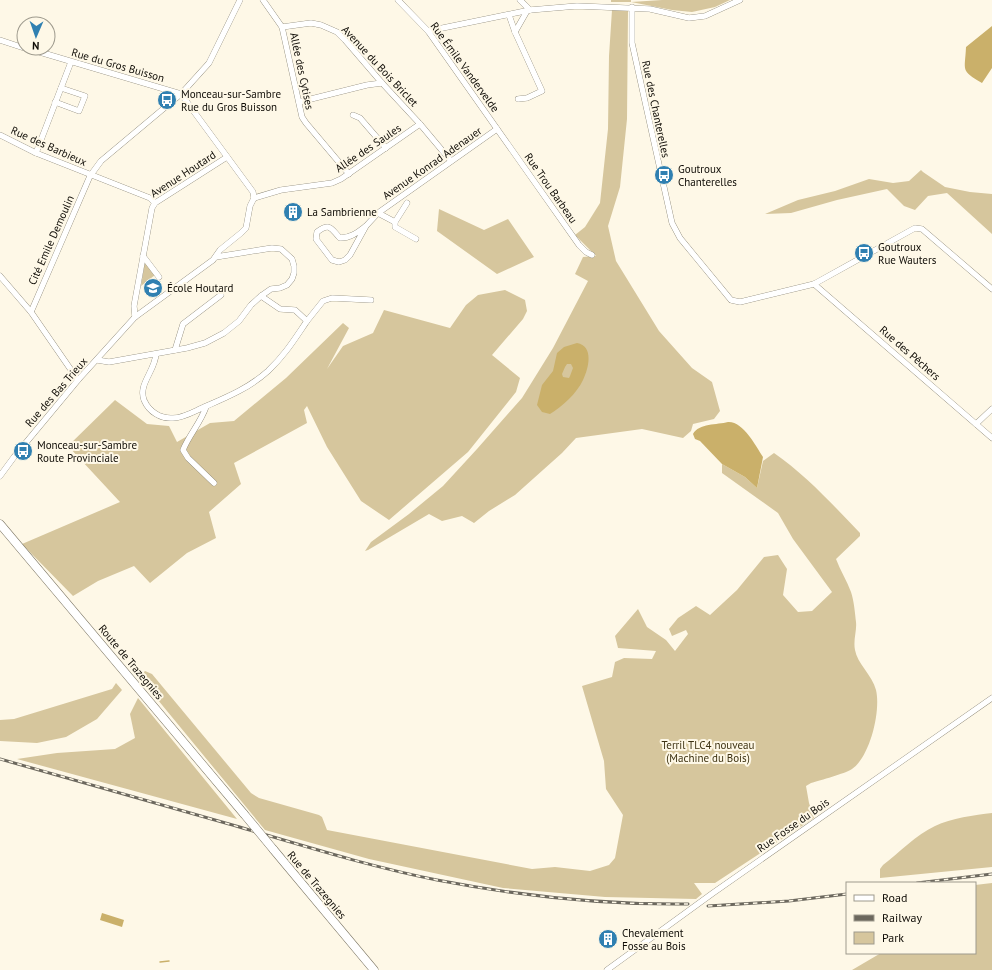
<svg xmlns="http://www.w3.org/2000/svg" width="992" height="970" font-family="'PT Sans',sans-serif">
<rect width="100%" height="100%" fill="#fef8e7"/>
<!-- green -->
<g fill="#d6c69d">
<polygon points="611,0 631,0 631,2 662,0 730,0 715,7 692,12 672,10 631,2 611,2"/>
<polygon points="612,10 628,10 627,119 620,187 608,226 616,261 659,331 692,368 712,382 720,411 714,419 693,424 691,431 683,438 642,429 576,438 562,453 515,495 489,511 474,523 462,516 442,521 429,514 368,550 365,551 371,542 409,514 443,486 477,449 522,398 553,348 588,281 575,274 583,257 596,256 575,235 585,227 600,203 608,129 609,56"/>
<polygon points="921,170 923,172 945,187 970,192 992,194 992,234 947,193 928,196 915,210 904,206 887,189 837,200 791,213 765,214 798,200 835,191 869,179 893,183 909,181"/>
<polygon points="439,209 484,230 508,219 534,257 497,274 437,231"/>
<polygon points="145,261 155,275 141,286"/>
<polygon points="505,290 525,300 527,311 523,319 492,355 520,378 516,392 468,452 389,520 361,501 327,447 307,406 304,410 307,423 234,463 241,484 209,512 216,538 187,553 150,583 134,566 98,581 73,596 22,544 120,502 68,446 115,400 147,424 169,426 177,442 210,423 234,421 286,378 343,323 349,328 327,369 343,346 373,333 384,310 450,328 466,305 478,295"/>
<path d="M774,453c32,22 59,52 86,80v3l-24,23c4,11 11,22 15,33 3,9 4,21 5,30 1,9 -3,18 -1,28 2,13 17,25 21,40 5,21 -6,67 -24,79 -8,5 -31,11 -41,14l-5,3 3,17 5,15 -99,65h-21l8,11 -6,5 -91,-2 -102,-9 -134,-29 -104,-29 -126,-153 6,-6 7,3 99,119 8,5 60,17 3,2 5,13 205,39 23,-2 35,4 19,-6 6,-7 8,-43 -17,-26 -2,-28 -22,-75 30,-9 3,-15 9,-4 28,1 4,-8 -38,-3 -3,-12 23,-27 9,18 19,13 9,11 13,-17 -2,-4 -14,6 -3,-7 9,-11 18,-12 14,9 27,-25 27,-33 14,-2 9,14 -4,26 15,17 14,-1 20,-19 -39,-53 -15,-26 -56,-40v-9l23,13 12,11 6,-27z"/>
<polygon points="116,683 122,690 97,719 66,737 37,743 0,741 0,720 14,719 112,689"/>
<polygon points="138,698 237,819 17,759 57,753 115,749 135,738 130,714"/>
<path d="M992,813v54l-112,11v-9l3,-4c17,-13 33,-30 52,-39 16,-8 40,-11 57,-13z"/>
<polygon points="992,883 992,970 852,970 881,953 975,953 975,885"/>
</g>
<!-- water -->
<g fill="#cab06a" fill-rule="evenodd">
<path d="M992,26v42l-10,15c-22,-13 -17,-12 -16,-36z"/>
<path d="M577,343c17,3 12,25 6,37 -6,13 -21,27 -33,34l-8,-2 -5,-7 5,-20 11,-14 4,-18 7,-6zM567,364h4l2,4 -3,8 -1,2 -6,-1 -1,-3 3,-7z"/>
<path d="M728,422c15,-1 28,24 35,35l-6,31 -12,-11 -23,-13 -22,-23 -5,-2 -2,-5c6,-11 24,-9 35,-12z"/>
<polygon points="102,913 124,920 122,927 100,920"/>
</g>
<g fill="none" stroke-linecap="round" stroke-linejoin="round">
<!-- stream -->
<polyline stroke="#cab06a" stroke-width="1.5" points="160,962 169,961"/>
<defs>
<g id="street">
<polyline points="263,0 282,27 311,23 321,25 337,32 345,40 382,83 420,124 451,161"/>
<polyline points="398,0 428,31 579,245 586,252 592,255"/>
<polyline points="520,0 530,10"/>
<polyline points="632,7 632,43 672,223 680,238 731,300 740,302 814,284 915,228 922,229 992,289"/>
<polyline points="509,15 515,32 542,91 527,98 518,99"/>
<polyline points="282,27 302,117 306,123 349,174"/>
<polyline points="428,31 530,10 577,6 650,9 689,18 705,16 740,0"/>
<polyline points="515,32 527,11"/>
<polyline points="0,40 24,48"/>
<polyline points="26,48 181,94 253,192 254,198"/>
<polyline points="55,102 79,111 85,96 61,88"/>
<polyline points="299,102 367,85 382,83"/>
<polyline points="353,115 360,118 386,148"/>
<polyline points="0,135 36,153 150,198 155,203"/>
<polyline points="36,153 71,62"/>
<polyline points="254,198 281,190 332,183 341,179 420,124"/>
<polyline points="407,203 395,222 395,227 416,239"/>
<polyline points="378,213 395,222"/>
<path d="M366,226c-8,6 -15,12 -26,12 -9,-9 -9,-16 -23,-6l-1,7 16,21 7,2 6,-2 5,-5 16,-29 12,-13 119,-84"/>
<polyline points="143,256 159,277"/>
<polyline points="0,276 31,312 78,380"/>
<polyline points="814,284 992,438"/>
<polyline points="31,312 90,176 101,161 181,94 209,63 240,0"/>
<polyline points="135,317 134,306 152,208 155,203 227,157"/>
<polyline points="307,321 323,301 332,298 371,300"/>
<polyline points="175,350 183,324 221,295"/>
<path d="M156,354c-1,17 -18,30 -12,46 5,12 17,19 29,18 10,0 20,-6 29,-10 23,-10 46,-19 66,-37 17,-16 26,-31 39,-50l-12,-11 -15,-1 -19,-13"/>
<polyline points="97,360 109,362 187,348 205,343 224,333 239,321 251,305 261,296 271,289 280,288 287,285 292,279 294,273 294,266 292,259 281,249 272,248 216,257"/>
<path d="M206,407c-5,15 -17,28 -23,43l5,8 26,25"/>
<polyline points="976,424 992,409"/>
<polyline points="0,476 14,457 78,380 135,317 213,260 220,250 241,233 246,228 250,206 254,198"/>
<polyline points="607,970 713,893 992,698"/>
</g>
<g id="secondary">
<polyline points="0,524 244,814"/>
<polyline points="273,849 374,970"/>
</g>
</defs>
<!-- street casing -->
<use href="#street" stroke="#7a7462" stroke-width="6"/>
<!-- secondary casing -->
<use href="#secondary" stroke="#7a7462" stroke-width="9"/>
<!-- street -->
<use href="#street" stroke="#fff" stroke-width="5.5"/>
<!-- secondary -->
<use href="#secondary" stroke="#fff" stroke-width="8"/>
<defs>
<g id="rail">
<path d="M0,759c76,21 152,43 229,65 69,20 138,42 208,56 83,16 167,25 251,24"/>
<polyline points="917,883 992,874"/>
<polyline points="708,906 789,901 847,894"/>
</g>
</defs>
<!-- rail casing -->
<use href="#rail" stroke="#6c685e" stroke-width="3"/>
<!-- rail -->
<use href="#rail" stroke="#fef8e7" stroke-width="1.5" stroke-dasharray="4.5" stroke-linecap="butt"/>
<defs>
<polyline id="secondary-bridge" points="244,814 273,849"/>
</defs>
<!-- secondary-bridge casing -->
<use href="#secondary-bridge" stroke="#7a7462" stroke-width="9" stroke-linecap="butt"/>
<!-- secondary-bridge -->
<use href="#secondary-bridge" stroke="#fff" stroke-width="8"/>
</g>
<!-- icons -->
<defs>
<symbol id="bus-disc" viewBox="-11 -11 22 22"><circle r="9.5" fill="#3080b1" stroke="#fef8e7"/><path d="M-5-6H5V4H4V6H2V4H-2V6H-4V4H-5ZM-3.5-4V0h7V-4ZM-3.5 1.2v1.5H-2V1.2ZM2 1.2v1.5H3.5V1.2Z" fill="#fff"/></symbol>
<symbol id="building-disc" viewBox="-11 -11 22 22"><circle r="9.5" fill="#3080b1" stroke="#fef8e7"/><path d="M-4-6H4V6H1V3H-1V6H-4ZM-2.5-4.3h1.7v1.8h-1.7ZM.8-4.3h1.7v1.8H.8ZM-2.5-1h1.7V.8h-1.7ZM.8-1h1.7V.8H.8Z" fill="#fff"/></symbol>
<symbol id="school-disc" viewBox="-11 -11 22 22"><circle r="9.5" fill="#3080b1" stroke="#fef8e7"/><path d="M0-5L7-2L0 1L-7-2ZM-4 1L0 2.5L4 1V4Q0 6-4 4Z" fill="#fff"/></symbol>
</defs>
<g fill-rule="evenodd">
<use href="#bus-disc" x="156" y="89" width="22" height="22"/>
<use href="#bus-disc" x="653" y="164" width="22" height="22"/>
<use href="#building-disc" x="282" y="201" width="22" height="22"/>
<use href="#bus-disc" x="853" y="242" width="22" height="22"/>
<use href="#school-disc" x="142" y="277" width="22" height="22"/>
<use href="#bus-disc" x="12" y="440" width="22" height="22"/>
<use href="#building-disc" x="597" y="928" width="22" height="22"/>
</g>
<g text-anchor="middle" dominant-baseline="central" stroke-width="4" stroke-linejoin="round" paint-order="stroke">
<!-- street labels -->
<g font-size="11" fill="#0f0c06" stroke="#fef8e7">
<text transform="translate(118 65) rotate(16)">Rue du Gros Buisson</text>
<text transform="translate(380 66) rotate(47)">Avenue du Bois Briclet</text>
<text transform="translate(465 67) rotate(54)">Rue Émile Vandervelde</text>
<text transform="translate(302 71) rotate(78)">Allée des Cytises</text>
<text transform="translate(656 109) rotate(78)">Rue des Chanterelles</text>
<text transform="translate(49 146) rotate(24)">Rue des Barbieux</text>
<text transform="translate(368 148) rotate(-34)">Allée des Saules</text>
<text transform="translate(432 163) rotate(-35)">Avenue Konrad Adenauer</text>
<text transform="translate(183 174) rotate(-33)">Avenue Houtard</text>
<text transform="translate(551 188) rotate(55)">Rue Trou Barbeau</text>
<text transform="translate(51 240) rotate(-66)">Cité Emile Demoulin</text>
<text transform="translate(910 353) rotate(41)">Rue des Pêchers</text>
<text transform="translate(56 392) rotate(-49)">Rue des Bas Trieux</text>
<text transform="translate(131 662) rotate(50)">Route de Trazegnies</text>
<text transform="translate(793 825) rotate(-35)">Rue Fosse du Bois</text>
<text transform="translate(317 885) rotate(50)">Rue de Trazegnies</text>
</g>
<!-- poi labels -->
<g font-size="11" fill="#0f0c06" stroke="#fef8e7" text-anchor="start">
<text x="181" y="94">Monceau-sur-Sambre<tspan x="181" dy="13">Rue du Gros Buisson</tspan></text>
<text x="678" y="169">Goutroux<tspan x="678" dy="13">Chanterelles</tspan></text>
<text x="307" y="212">La Sambrienne</text>
<text x="878" y="247">Goutroux<tspan x="878" dy="13">Rue Wauters</tspan></text>
<text x="167" y="288">École Houtard</text>
<text x="37" y="445">Monceau-sur-Sambre<tspan x="37" dy="13">Route Provinciale</tspan></text>
<text x="622" y="933">Chevalement<tspan x="622" dy="13">Fosse au Bois</tspan></text>
</g>
<!-- park labels -->
<g font-size="11" fill="#3d3212" stroke="#fef8e7">
<text x="708" y="745">Terril TLC4 nouveau<tspan x="708" dy="13">(Machine du Bois)</tspan></text>
</g>
</g>
<!-- legend -->
<rect x="846" y="882" width="130" height="72" fill="#fef8e7" stroke="#9e9a8d"/>
<rect x="854" y="895" width="20" height="6" fill="#ffffff" stroke="#9e9a8d"/>
<text x="882" y="902" font-size="12" fill="#0f0c06">Road</text>
<rect x="854" y="915" width="20" height="6" fill="#6c685e" stroke="#9e9a8d"/>
<text x="882" y="922" font-size="12" fill="#0f0c06">Railway</text>
<rect x="854" y="932" width="20" height="12" fill="#d6c69d" stroke="#9e9a8d"/>
<text x="882" y="942" font-size="12" fill="#0f0c06">Park</text>
<!-- north arrow -->
<g transform="translate(36 36) rotate(182)"><circle r="19" fill="#fef8e7" stroke="#9e9a8d"/>
<path d="M0-3L7 15L0 10L-7 15Z" fill="#3080b1"/>
<text y="-6" font-size="11" font-weight="bold" text-anchor="middle" fill="#0f0c06">N</text>
</g>
</svg>
